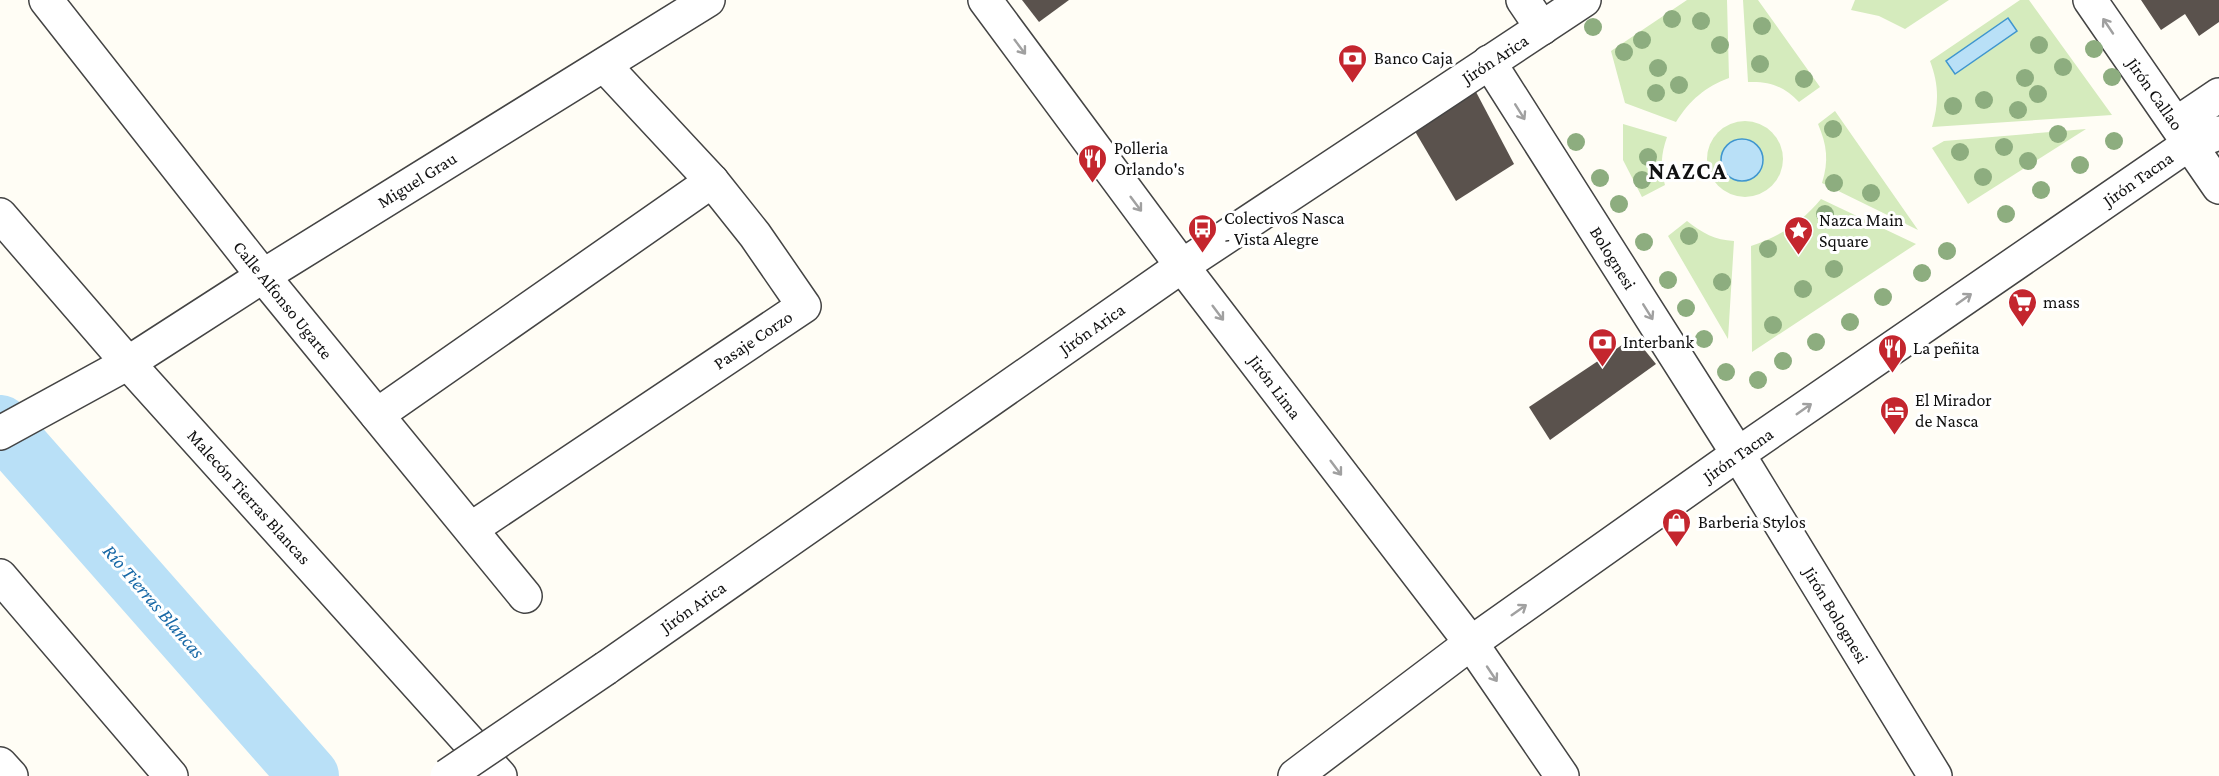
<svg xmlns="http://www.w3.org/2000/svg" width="2219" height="776" font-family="'Crimson Pro',serif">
<rect width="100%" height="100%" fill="#fffdf5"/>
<!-- green -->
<g fill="#d5ebbd">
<path d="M1687,0h40l2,78c-24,9 -39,22 -53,44l-51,-19 -14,-52z"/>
<path d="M1743,0h15l62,87 -21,15c-15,-16 -30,-21 -51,-20z"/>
<polygon points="1855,0 1949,0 1905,29 1879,16 1851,10"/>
<path d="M2020,0h9l83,115 -180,12c7,-24 7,-42 -2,-66z"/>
<path d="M1835,111l83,119 -96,-47c7,-22 5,-38 -4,-59z"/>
<circle cx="1745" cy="159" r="38"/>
<path d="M1623,124l44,13c-6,17 -7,31 -2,48l-23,12 -19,-37z"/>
<polygon points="2086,129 1968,204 1932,148 1944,141"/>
<path d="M1821,199l95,45 -164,108 -1,-106c29,-10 50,-23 70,-47z"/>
<path d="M1687,221c15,12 28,19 47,20l-6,98 -60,-103z"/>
</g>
<!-- water -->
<g fill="#b9e0f7" stroke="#3f96cf" stroke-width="1.5">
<polygon points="2008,18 2017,31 1955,74 1946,61"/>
<circle cx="1742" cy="160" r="21"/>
</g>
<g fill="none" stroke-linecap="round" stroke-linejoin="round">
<!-- river -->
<polyline stroke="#b9e0f7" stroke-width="60" points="0,425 309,776"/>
</g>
<!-- building -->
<g fill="#5a524d">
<polygon points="1022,0 1069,0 1039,22"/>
<polygon points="2141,0 2219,0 2219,22 2199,36 2185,14 2161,30"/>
<polygon points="1475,90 1514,164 1456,201 1413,128"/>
<polygon points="1634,337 1656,364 1550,440 1529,407"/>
</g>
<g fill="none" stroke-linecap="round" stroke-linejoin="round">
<defs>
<g id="minor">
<polyline points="46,0 263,276 525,596"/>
<polyline points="985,0 1182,266 1471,643 1562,776"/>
<polyline points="1523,0 1542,28"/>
<polyline points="2090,0 2219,187"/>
<polyline points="1489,62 1738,454 1935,776"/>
<polyline points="2176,124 2219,95"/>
<polyline points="0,215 128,363 500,776"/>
<polyline points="377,415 712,181"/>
<polyline points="0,433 128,363 263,276 708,0"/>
<polyline points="471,529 804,306 755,235 712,181 604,65"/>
<polyline points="0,576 171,776"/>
<polyline points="606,668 1182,266 1584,0"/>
<polyline points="0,764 11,776"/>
<polyline points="1295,776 1471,643 1738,454 2189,144 2219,133"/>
</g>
</defs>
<!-- minor casing -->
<use href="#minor" stroke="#444" stroke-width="36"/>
<!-- minor -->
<use href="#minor" stroke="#fff" stroke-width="33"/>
<defs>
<polyline id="minor-bridge" points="447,776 606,668"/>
</defs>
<!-- minor-bridge casing -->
<use href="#minor-bridge" stroke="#444" stroke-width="36" stroke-linecap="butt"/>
<!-- minor-bridge -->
<use href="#minor-bridge" stroke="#fff" stroke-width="33"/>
</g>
<!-- trees -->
<g fill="#8dad7f">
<circle cx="1672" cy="19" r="9"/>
<circle cx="1701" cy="21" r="9"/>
<circle cx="1762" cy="26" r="9"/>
<circle cx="1593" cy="27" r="9"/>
<circle cx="1642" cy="40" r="9"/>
<circle cx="1720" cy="45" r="9"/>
<circle cx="2039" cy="45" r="9"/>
<circle cx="2094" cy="49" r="9"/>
<circle cx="1624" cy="52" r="9"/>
<circle cx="1760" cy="64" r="9"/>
<circle cx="2063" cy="67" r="9"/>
<circle cx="1658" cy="68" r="9"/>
<circle cx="2112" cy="77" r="9"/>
<circle cx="2025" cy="78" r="9"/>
<circle cx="1804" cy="79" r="9"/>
<circle cx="1679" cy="85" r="9"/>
<circle cx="1656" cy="93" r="9"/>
<circle cx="2038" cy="94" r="9"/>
<circle cx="1984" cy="100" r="9"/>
<circle cx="1953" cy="106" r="9"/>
<circle cx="2018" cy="110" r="9"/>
<circle cx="1833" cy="129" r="9"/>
<circle cx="2058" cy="134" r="9"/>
<circle cx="2114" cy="141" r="9"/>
<circle cx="1576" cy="142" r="9"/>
<circle cx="2004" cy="147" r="9"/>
<circle cx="1960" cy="152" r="9"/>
<circle cx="1648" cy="157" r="9"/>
<circle cx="2028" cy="161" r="9"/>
<circle cx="2080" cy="165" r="9"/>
<circle cx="1983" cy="177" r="9"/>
<circle cx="1600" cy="178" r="9"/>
<circle cx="1642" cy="180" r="9"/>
<circle cx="1834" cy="183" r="9"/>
<circle cx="2041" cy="190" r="9"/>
<circle cx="1871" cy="193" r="9"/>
<circle cx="1619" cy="204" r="9"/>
<circle cx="1825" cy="214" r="9"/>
<circle cx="2006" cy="214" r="9"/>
<circle cx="1689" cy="236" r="9"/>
<circle cx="1644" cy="242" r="9"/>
<circle cx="1768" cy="249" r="9"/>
<circle cx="1947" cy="251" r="9"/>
<circle cx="1834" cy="269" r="9"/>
<circle cx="1922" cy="273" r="9"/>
<circle cx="1668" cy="280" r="9"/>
<circle cx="1722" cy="282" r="9"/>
<circle cx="1803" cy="289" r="9"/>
<circle cx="1883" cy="297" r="9"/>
<circle cx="1686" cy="308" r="9"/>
<circle cx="1850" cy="322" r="9"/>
<circle cx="1773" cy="325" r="9"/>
<circle cx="1704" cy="339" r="9"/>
<circle cx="1816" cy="342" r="9"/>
<circle cx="1783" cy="361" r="9"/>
<circle cx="1726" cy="372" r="9"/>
<circle cx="1758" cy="380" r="9"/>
</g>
<!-- one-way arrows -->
<defs><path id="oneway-shaft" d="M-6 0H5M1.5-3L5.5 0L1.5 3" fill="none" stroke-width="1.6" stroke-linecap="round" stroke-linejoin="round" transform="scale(1.5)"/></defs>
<g stroke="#a0a0a0">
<use href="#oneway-shaft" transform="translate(2108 26) rotate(-124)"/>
<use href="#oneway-shaft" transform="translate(1020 47) rotate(53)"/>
<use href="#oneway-shaft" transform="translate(1520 112) rotate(58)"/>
<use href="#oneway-shaft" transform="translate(1136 204) rotate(53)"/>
<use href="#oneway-shaft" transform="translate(1964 299) rotate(-35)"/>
<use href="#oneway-shaft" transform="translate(1648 312) rotate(58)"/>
<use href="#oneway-shaft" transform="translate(1218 313) rotate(53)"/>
<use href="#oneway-shaft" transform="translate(1804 409) rotate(-35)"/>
<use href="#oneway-shaft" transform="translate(1336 468) rotate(53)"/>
<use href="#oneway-shaft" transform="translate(1519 610) rotate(-35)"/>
<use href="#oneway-shaft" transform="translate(1492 674) rotate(56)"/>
</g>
<!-- icons -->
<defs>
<symbol id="bank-pin" viewBox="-11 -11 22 30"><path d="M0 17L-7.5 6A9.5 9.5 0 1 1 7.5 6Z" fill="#c4262e" stroke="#fff"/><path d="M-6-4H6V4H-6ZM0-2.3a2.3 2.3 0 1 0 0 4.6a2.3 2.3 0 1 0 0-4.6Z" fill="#fff"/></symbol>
<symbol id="restaurant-pin" viewBox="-11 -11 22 30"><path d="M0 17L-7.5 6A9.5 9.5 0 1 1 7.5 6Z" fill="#c4262e" stroke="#fff"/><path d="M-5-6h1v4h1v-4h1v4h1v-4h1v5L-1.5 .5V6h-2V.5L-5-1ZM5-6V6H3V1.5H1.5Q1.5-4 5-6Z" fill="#fff"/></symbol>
<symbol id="bus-pin" viewBox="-11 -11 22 30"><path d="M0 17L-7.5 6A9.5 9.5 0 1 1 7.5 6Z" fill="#c4262e" stroke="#fff"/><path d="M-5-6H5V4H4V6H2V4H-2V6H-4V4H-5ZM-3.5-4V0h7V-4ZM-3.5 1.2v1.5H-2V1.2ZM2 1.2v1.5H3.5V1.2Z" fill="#fff"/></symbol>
<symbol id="sight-pin" viewBox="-11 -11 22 30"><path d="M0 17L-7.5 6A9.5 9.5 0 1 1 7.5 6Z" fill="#c4262e" stroke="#fff"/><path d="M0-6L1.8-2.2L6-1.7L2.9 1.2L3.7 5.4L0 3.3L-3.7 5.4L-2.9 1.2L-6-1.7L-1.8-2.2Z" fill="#fff"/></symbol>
<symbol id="supermarket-pin" viewBox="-11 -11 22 30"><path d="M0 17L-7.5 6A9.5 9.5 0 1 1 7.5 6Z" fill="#c4262e" stroke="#fff"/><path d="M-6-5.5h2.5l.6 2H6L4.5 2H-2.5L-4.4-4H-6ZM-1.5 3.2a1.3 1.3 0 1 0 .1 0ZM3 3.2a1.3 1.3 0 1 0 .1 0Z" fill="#fff"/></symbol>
<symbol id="hotel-pin" viewBox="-11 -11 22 30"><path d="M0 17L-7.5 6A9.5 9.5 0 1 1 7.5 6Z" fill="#c4262e" stroke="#fff"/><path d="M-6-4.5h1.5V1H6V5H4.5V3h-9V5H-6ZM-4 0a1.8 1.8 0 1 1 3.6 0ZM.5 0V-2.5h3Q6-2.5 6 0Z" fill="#fff"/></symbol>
<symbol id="shop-pin" viewBox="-11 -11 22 30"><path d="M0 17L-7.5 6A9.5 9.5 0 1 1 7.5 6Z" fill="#c4262e" stroke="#fff"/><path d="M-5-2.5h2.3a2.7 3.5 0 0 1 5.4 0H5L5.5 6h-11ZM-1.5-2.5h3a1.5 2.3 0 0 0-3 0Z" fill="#fff"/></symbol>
</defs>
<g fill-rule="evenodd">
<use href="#bank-pin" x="1336" y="42" width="33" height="45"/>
<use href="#restaurant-pin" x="1076" y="142" width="33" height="45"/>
<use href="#bus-pin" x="1186" y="212" width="33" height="45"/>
<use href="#sight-pin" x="1782" y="214" width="33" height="45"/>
<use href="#supermarket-pin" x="2006" y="286" width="33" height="45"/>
<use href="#bank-pin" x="1586" y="326" width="33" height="45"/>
<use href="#restaurant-pin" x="1876" y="332" width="33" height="45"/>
<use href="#hotel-pin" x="1878" y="394" width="33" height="45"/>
<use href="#shop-pin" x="1660" y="506" width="33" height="45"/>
</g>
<g text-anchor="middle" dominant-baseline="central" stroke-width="6" stroke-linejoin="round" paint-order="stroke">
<!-- poi labels -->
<g font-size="18" fill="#111" stroke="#fff" text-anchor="start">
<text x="1374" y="58">Banco Caja</text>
<text x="1114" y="148">Polleria<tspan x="1114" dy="21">Orlando's</tspan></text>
<text x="1224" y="218">Colectivos Nasca<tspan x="1224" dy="21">- Vista Alegre</tspan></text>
<text x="1819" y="220">Nazca Main<tspan x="1819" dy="21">Square</tspan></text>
<text x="2043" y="302">mass</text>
<text x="1623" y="342">Interbank</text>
<text x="1913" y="348">La peñita</text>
<text x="1915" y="400">El Mirador<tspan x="1915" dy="21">de Nasca</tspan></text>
<text x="1698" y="522">Barberia Stylos</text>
</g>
<!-- street labels -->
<g font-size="18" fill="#111" stroke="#fff">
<text transform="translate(1495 59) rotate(-33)">Jirón Arica</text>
<text transform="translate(2155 94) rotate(55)">Jirón Callao</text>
<text transform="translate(2138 179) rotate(-35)">Jirón Tacna</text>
<text transform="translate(417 180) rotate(-32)">Miguel Grau</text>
<text transform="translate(1613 258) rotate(58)">Bolognesi</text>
<text transform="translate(283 300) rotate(51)">Calle Alfonso Ugarte</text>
<text transform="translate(1092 329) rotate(-35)">Jirón Arica</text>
<text transform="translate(753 340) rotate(-34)">Pasaje Corzo</text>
<text transform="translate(1275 387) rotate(53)">Jirón Lima</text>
<text transform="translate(1738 455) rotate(-35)">Jirón Tacna</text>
<text transform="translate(249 497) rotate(48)">Malecón Tierras Blancas</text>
<text transform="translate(693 607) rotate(-35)">Jirón Arica</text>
<text transform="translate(1836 615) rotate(59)">Jirón Bolognesi</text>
</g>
<!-- water labels -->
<g font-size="20" font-style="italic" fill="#1768a6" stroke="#fff">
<text transform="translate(154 601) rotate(49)">Río Tierras Blancas</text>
</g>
<!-- district labels -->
<g font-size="24" font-weight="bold" letter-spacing="1.5" fill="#111" stroke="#fff">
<text x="1688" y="170">NAZCA</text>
</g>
</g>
</svg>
